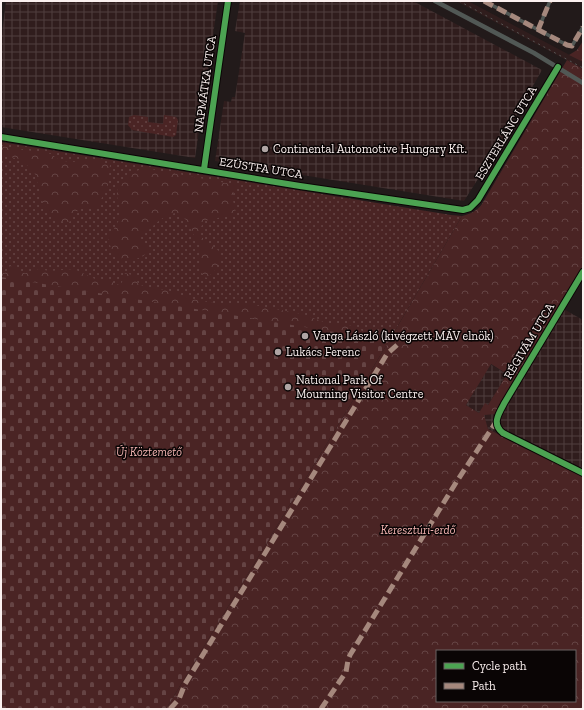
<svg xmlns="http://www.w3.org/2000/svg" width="584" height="710" font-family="'Zilla Slab',serif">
<defs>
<pattern id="industrial-grid" width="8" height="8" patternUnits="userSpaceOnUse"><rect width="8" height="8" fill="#301d1d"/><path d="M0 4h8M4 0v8" fill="none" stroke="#4f3e3e"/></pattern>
<pattern id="grass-dots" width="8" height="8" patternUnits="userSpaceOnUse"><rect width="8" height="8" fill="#4a2424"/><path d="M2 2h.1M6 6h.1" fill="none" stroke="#654444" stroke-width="1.8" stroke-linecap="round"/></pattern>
<pattern id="forest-crowns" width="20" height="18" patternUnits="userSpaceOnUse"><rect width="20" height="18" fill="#4a2424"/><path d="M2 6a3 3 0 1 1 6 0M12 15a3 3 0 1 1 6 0" fill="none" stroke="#654444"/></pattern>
<pattern id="cemetery-stones" width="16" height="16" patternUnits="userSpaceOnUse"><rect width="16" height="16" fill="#4a2424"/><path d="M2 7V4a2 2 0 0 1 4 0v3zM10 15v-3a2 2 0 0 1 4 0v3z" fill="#654444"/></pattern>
</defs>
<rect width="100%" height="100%" fill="#221a1a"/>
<!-- built -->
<polygon fill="#301d1d" points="456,1 468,1 583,62 583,69"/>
<!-- industrial -->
<g fill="url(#industrial-grid)">
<polygon points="6,1 218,1 195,158 1,127 1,41"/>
<polygon points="240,1 413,1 542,70 499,146 464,201 215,161 224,101 231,102 232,97 235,97 245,33 235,31"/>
<polygon points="560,307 583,320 583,477 488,429 483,414 496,414"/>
<polygon points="490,364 507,374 488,405 479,413 466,405"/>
</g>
<!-- grass -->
<g fill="url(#grass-dots)">
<polygon points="134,115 148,117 148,122 163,124 164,115 176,117 178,120 176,135 173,137 132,130 128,125 129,117"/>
<polygon points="1,142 451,215 462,216 389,341 1,277"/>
</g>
<!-- forest -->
<g fill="url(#forest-crowns)" fill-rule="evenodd">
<polygon points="583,41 583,62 569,55 577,50"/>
<path d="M567,60l16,9v202l-87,143 -12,1 4,14 95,48v232h-417l223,-368 73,-125c8,-2 15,-5 20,-12zM491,364l16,10 -19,31 -3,-2 -6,10 -13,-8zM437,651h138v50h-138z"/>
<path d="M1,146l50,8 8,6 5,1 9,1 10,-2h13l14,5 -2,21 -11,21c-16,1 -18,-1 -26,14l-5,2 -15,-6 -8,-14 -8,-29 -7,-8 -9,-7 -18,-4z"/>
<path d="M145,168l92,17c-7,11 -4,15 -1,27l-4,3 -28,6c-1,3 -4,7 -5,10 -1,7 16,16 21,21 0,13 -3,19 -14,26l-7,-8 2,-21 -15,-29 -8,-7c-14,-1 -27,16 -37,24l-1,5 8,8c-3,9 -18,11 -26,9 -3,-1 -6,-4 -9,-5l-5,-15 14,-24c-2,-7 -5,-15 -5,-22 0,-14 17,-22 28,-25z"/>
<polygon points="10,266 25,273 30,273 38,269 50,271 74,269 97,280 111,280 115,284 121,285 125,273 135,276 138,284 149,288 167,290 192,299 219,304 254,305 302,314 332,325 339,324 356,326 363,332 384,337 382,342 1,278 1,273 5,273"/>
</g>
<!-- cemetery -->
<polygon fill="url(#cemetery-stones)" points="1,277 389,341 166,709 1,709"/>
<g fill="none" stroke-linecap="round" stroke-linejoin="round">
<!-- minor -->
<g stroke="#515855" stroke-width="3.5">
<polyline points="484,1 567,45 572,46 583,27"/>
<polyline points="538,30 550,1"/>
<polyline points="1,137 300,186 463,210 470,208 478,200 558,67"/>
<polyline points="204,169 228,1"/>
<path d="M583,272l-78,130c-6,11 -14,22 -2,31l80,40"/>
</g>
<!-- tertiary -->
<polyline stroke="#515855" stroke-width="4.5" points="435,1 534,53 583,83"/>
<!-- rail -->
<polyline stroke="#565655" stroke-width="1" stroke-dasharray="2 4" stroke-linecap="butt" points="459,1 583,68"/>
<!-- quiet -->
<g stroke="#a5887d" stroke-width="5" stroke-dasharray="10 5" stroke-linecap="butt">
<polyline points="484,1 567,45 572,46 583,27"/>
<polyline points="538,30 550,1"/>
<polyline points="170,709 179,699 185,684 387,354 397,345"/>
<polyline points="321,709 346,672 348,660 350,655 457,481 496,422"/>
</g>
<defs>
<g id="cycleway">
<polyline points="1,137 300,186 463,210 470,208 478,200 558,67"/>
<polyline points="204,169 228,1"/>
<path d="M583,272l-78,130c-6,11 -14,22 -2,31l80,40"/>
</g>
</defs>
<!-- cycleway casing -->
<use href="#cycleway" stroke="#0a0505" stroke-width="8"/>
<!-- cycleway -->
<use href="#cycleway" stroke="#4ca352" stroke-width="6"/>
</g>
<!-- markers -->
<g fill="#afa5a4" stroke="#0a0505" stroke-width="1.5">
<circle cx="265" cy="149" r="4"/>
<circle cx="305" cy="336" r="4"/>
<circle cx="278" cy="352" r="4"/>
<circle cx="288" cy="387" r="4"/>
</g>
<g text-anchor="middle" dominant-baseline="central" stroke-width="3" stroke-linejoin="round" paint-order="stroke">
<!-- street labels -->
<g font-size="12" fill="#fbf0ef" stroke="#0a0505">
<text transform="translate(205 84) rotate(-82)">NAPMÁTKA UTCA</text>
<text transform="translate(506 133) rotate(-59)">ESZTERLÁNC UTCA</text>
<text transform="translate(261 168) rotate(9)">EZÜSTFA UTCA</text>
<text transform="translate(529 341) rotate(-59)">RÉGIVÁM UTCA</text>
</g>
<!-- poi labels -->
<g font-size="12" fill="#fbf0ef" stroke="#0a0505" text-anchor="start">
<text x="273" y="149">Continental Automotive Hungary Kft.</text>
<text x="313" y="336">Varga László (kivégzett MÁV elnök)</text>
<text x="286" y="352">Lukács Ferenc</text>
<text x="296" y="380">National Park Of<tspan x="296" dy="14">Mourning Visitor Centre</tspan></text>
</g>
<!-- park labels -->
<g font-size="12" font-style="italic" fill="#f3b4b2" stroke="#0a0505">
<text x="149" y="452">Új Köztemető</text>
<text x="418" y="530">Keresztúri-erdő</text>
</g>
</g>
<!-- border -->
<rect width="584" height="710" fill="none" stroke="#fbf0ef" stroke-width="4"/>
<!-- legend -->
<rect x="436" y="650" width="140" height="52" fill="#0a0505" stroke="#6a6363"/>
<rect x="444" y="663" width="20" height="6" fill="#4ca352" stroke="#6a6363"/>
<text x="472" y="670" font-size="12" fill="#fbf0ef">Cycle path</text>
<rect x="444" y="683" width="20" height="6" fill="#a5887d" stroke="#6a6363"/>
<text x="472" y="690" font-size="12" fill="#fbf0ef">Path</text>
</svg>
